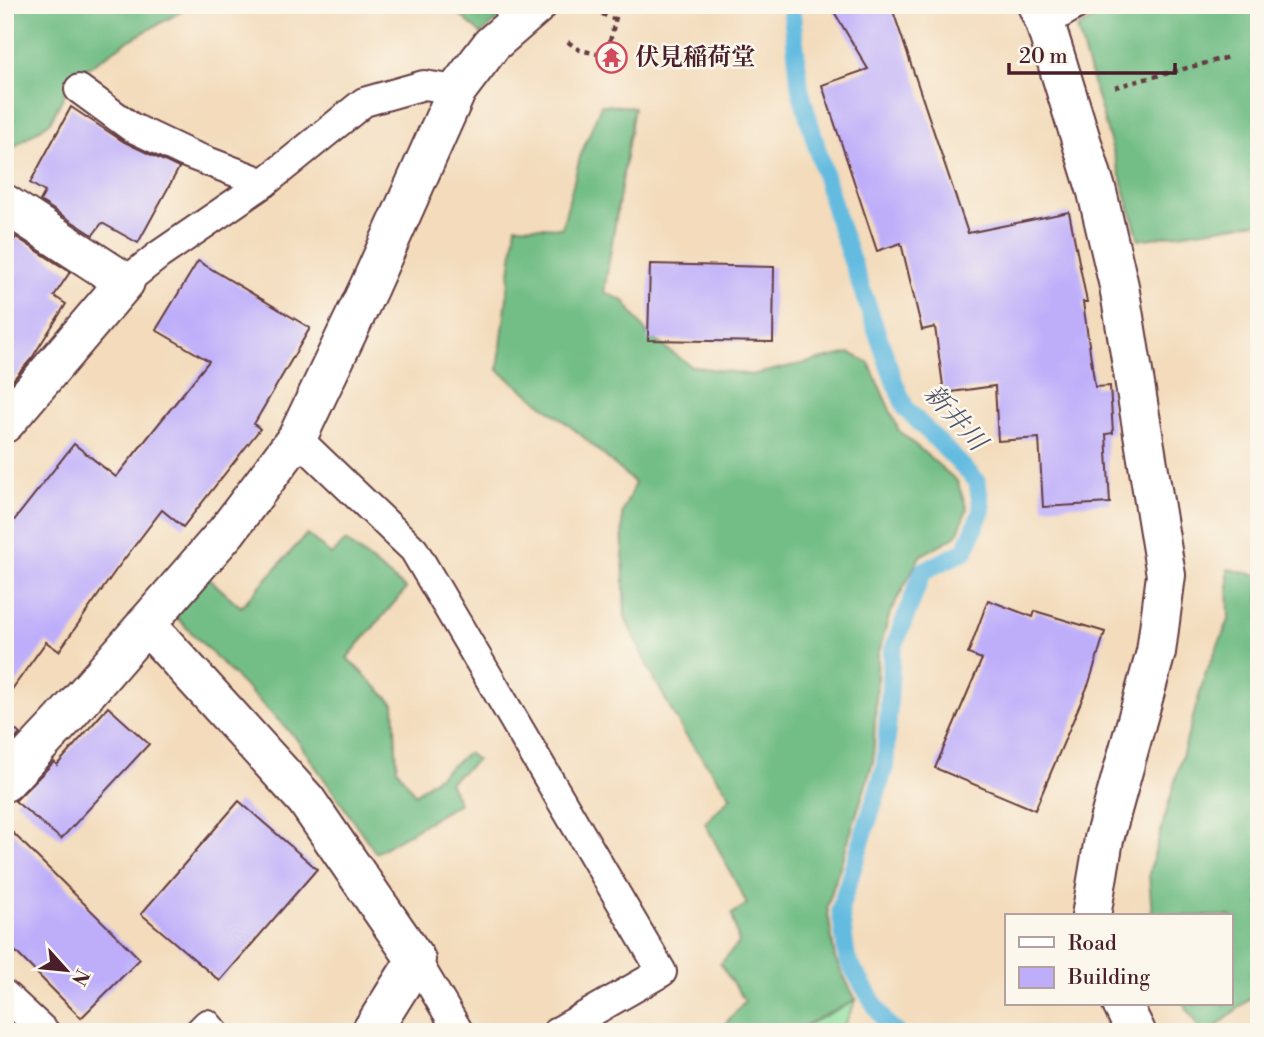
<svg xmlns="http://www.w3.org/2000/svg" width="1264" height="1037" font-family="'Libre Bodoni','Noto Serif JP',serif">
<rect width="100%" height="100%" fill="#fbf7ec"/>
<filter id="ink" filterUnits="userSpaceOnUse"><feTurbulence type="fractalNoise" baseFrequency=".0143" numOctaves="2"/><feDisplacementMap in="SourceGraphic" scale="14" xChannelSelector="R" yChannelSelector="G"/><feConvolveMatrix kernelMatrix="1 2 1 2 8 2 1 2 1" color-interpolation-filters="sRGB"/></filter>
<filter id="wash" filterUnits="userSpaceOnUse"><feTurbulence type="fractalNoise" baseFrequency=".00686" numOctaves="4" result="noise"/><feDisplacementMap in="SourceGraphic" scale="28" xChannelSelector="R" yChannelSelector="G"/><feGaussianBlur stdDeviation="1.57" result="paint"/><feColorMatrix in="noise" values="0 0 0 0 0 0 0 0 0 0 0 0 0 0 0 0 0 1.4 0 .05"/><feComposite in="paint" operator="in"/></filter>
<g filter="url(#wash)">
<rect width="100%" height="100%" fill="#f3dbbb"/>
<!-- green -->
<polygon fill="#8fe09f" stroke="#6c8065" stroke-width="2" points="856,1000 841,1032 717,1032 794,1031"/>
<!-- forest -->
<g fill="#73be86" stroke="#5e6e58" stroke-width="2">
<polygon points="5,5 193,5 126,42 73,78 50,122 5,153"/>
<polygon points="455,5 513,5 481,34 455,10"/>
<polygon points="1120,5 1259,5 1259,222 1139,240 1077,28"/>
<polygon points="601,105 634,107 604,292 624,301 649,336 691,366 751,375 850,353 869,363 899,431 957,481 967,509 957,535 920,556 890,613 878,655 873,762 827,907 835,959 856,1000 794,1031 720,1030 745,1001 720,964 739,943 732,914 747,904 705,823 731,797 684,733 649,669 625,617 622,514 635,483 580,434 498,370 516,226 562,228 580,157"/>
<polygon points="307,534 331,555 346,541 406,589 347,658 394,704 397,769 415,794 468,753 477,760 449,782 459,803 376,853 295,737 174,615 207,577 241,607"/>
<polygon points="1228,569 1259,575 1259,991 1210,1032 1201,1032 1184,1004 1231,1004 1231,916 1152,916 1149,873 1205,675 1229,620"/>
</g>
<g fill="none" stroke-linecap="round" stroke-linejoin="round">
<!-- stream -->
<polyline stroke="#63bbe0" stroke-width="18" points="791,5 800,89 838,221 894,381 906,409 977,481 982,510 965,551 923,571 892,652 885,767 840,909 847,959 885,1022 896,1032"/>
</g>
<g id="blocks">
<!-- building -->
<g fill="#beaefa">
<polygon points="830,5 891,5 968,233 1069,212 1087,302 1083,302 1095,387 1110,386 1113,433 1106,434 1110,503 1043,507 1039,438 998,441 995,386 944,393 935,327 922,330 901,243 877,251 822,85 868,69"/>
<polygon points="71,107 124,142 179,168 138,243 102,223 93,235 40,201 45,192 30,183"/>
<polygon points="16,237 70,272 54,296 66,304 32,358 5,389 5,254"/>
<polygon points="198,261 310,328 254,424 260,429 183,527 162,510 116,570 59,651 46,642 5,699 5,532 74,444 116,477 209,361 156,330"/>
<polygon points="650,264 774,267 773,342 648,340"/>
<polygon points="988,600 1033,617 1035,611 1105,632 1089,683 1035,810 935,768 982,659 968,654"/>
<polygon points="108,707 149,744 61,839 15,801 54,762 57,765"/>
<polygon points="5,721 20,734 5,750"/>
<polygon points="239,801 317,869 220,981 141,914"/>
<polygon points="5,825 140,959 81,1018 5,941"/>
</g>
</g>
</g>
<g filter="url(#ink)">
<use href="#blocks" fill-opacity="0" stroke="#633b41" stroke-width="2"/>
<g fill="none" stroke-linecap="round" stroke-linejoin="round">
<defs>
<g id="service">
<polyline points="1045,23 1076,5"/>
<polyline points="79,89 131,127 186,153 264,183"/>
<polyline points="125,282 159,255 264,183 364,102 424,85 457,90"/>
<polyline points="297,438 414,550 662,972 557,1032"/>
<polyline points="416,960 459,1032"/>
<polyline points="5,995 45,1032"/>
<polyline points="199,1032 207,1024 214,1032"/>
</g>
<g id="minor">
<polyline points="5,204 125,282 5,423"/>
<polyline points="146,624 306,800 416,960 371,1032"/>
<polyline points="5,782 63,720 227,531 297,438 369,287 457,90 492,44 537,5"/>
</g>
<g id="tertiary">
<polyline points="1037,5 1045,23 1097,192 1119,286 1166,575 1156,652 1104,839 1091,916"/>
<polyline points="1122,1004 1136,1032"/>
</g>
</defs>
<!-- service casing -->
<use href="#service" stroke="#633b41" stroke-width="32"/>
<!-- minor casing -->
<use href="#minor" stroke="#633b41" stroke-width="42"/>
<!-- tertiary casing -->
<use href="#tertiary" stroke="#633b41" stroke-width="42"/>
<!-- path -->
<g stroke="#633b41" stroke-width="4.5" stroke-dasharray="5 5" stroke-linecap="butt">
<polyline points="584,5 615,20"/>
<polyline points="610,41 619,5"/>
<polyline points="568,42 580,50 597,54"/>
<polyline points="1115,87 1229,57"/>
</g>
<!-- service -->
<use href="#service" stroke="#fff" stroke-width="28"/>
<!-- minor -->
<use href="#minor" stroke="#fff" stroke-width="38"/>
<!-- tertiary -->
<use href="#tertiary" stroke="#fff" stroke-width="38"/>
</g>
</g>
<!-- icons -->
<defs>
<symbol id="temple-ring" viewBox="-11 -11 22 22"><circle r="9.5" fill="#fbf7ec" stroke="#d1495b" stroke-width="1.5"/><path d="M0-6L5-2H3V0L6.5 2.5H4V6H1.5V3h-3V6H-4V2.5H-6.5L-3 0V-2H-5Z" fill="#d1495b"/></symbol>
</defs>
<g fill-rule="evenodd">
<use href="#temple-ring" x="594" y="40" width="35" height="35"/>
</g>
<g text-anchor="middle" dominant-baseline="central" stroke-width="5" stroke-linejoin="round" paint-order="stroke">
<!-- poi labels -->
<g font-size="24" font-weight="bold" fill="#4a1f2b" stroke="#fbf7ec" text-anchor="start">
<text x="635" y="58">伏見稲荷堂</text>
</g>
<!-- water labels -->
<g font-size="26" font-style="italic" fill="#53566a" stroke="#fbf7ec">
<text transform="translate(955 418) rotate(48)">新井川</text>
</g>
</g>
<!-- margin -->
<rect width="1264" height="1037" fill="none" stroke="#fbf7ec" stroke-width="28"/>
<!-- legend -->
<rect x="1005" y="914" width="228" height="91" fill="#fbf7ec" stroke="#b4a19f" stroke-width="2"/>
<rect x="1019" y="937" width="35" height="10" fill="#ffffff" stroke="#b4a19f" stroke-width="2"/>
<text x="1068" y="950" font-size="21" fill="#4a1f2b">Road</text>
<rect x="1019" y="967" width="35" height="21" fill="#beaefa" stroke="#b4a19f" stroke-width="2"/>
<text x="1068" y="984" font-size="21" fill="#4a1f2b">Building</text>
<!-- north arrow -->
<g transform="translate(66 970) rotate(117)" stroke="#fbf7ec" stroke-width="5" paint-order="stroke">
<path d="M0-5L12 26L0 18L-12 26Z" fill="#4a1f2b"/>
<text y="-10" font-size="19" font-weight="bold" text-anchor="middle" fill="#4a1f2b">N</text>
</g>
<!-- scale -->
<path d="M1009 63v10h166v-10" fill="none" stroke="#4a1f2b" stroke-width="3.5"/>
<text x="1019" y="63" font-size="21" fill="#4a1f2b" stroke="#fbf7ec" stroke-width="5" paint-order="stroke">20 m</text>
</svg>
